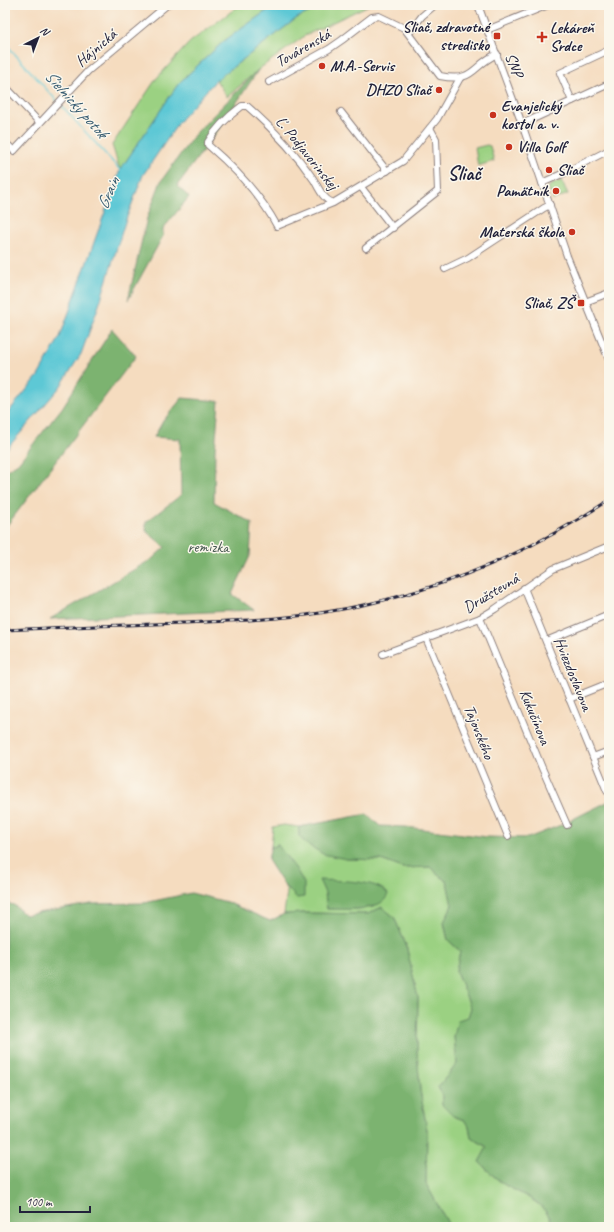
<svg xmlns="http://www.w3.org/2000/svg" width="614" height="1232" font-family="Caveat,sans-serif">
<rect width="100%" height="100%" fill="#fbf7ec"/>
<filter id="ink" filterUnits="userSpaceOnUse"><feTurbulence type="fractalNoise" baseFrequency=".025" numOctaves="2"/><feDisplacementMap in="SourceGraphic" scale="8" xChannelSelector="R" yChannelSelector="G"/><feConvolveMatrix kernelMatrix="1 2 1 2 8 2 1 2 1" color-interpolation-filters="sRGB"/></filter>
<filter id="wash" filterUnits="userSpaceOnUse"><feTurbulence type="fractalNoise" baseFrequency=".012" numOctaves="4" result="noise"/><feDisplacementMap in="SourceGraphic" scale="16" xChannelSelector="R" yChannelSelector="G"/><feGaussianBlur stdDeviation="0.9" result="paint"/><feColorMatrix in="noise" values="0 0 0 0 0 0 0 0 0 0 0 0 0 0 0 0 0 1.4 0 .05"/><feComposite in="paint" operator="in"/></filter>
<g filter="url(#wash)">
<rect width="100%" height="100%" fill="#f5dcbf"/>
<!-- green -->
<g fill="#9bd182" stroke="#5e7a5e" fill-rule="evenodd">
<polygon points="240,5 275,5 224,41 179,83 120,170 112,145 156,79 190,42"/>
<polygon points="324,5 369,5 306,35 259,69 227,97 216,80 297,18"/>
<polygon points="487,145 490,146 494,161 478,166 475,148"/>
<polygon points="561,180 568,194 553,200 548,187 557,182 559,182"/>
<path d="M284,825l15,2v9l47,23 35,1 22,8 27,-1 17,15 5,23 -8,18 4,17 12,11 -4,20 15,37 -3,9 -14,20 3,27 -19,23 4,8v10l11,11 11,4 5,6 2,11 17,11 -9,14c8,8 17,17 26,23 21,12 40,17 49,42h-104l-24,-43 1,-54 -7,-40 -3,-39 1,-53 -12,-53 -12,-28 -12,-10 -14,7 -64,-1 -20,1 3,-22 -3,-7 13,13 -20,-54 -2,3 -4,-1 2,-19zM325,893l49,14 -17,2h-30z"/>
</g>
<!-- forest -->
<g fill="#7cb370" stroke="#4f6a56">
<polygon points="259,69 223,123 177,186 189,197 163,229 163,236 128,300 147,218 161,181 195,134"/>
<polygon points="112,329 136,356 5,528 5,471 18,463 62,408"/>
<polygon points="182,398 219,401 215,451 214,502 252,523 250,556 232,594 254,610 50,619 152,559 165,547 146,531 146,522 181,495 180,439 154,437 163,421"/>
<path d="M609,801v426h-55c-9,-26 -28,-30 -49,-42 -9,-6 -18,-16 -26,-23l8,-15 -16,-10 -2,-11 -5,-6 -11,-4 -11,-11v-10l-4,-8 19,-23 -3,-27 4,-17 10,-3 3,-9 -15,-37 4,-20 -12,-11 -4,-18 8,-17 -5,-23 -17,-15 -27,1 -22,-8 -35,-1 -23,-5 -18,-11 -6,-7v-9l68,-13 13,12 26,1 81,10 41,1 33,-13z"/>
<polygon points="277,844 296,869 304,883 304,897 297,898 284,885 268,860 271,846 275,847"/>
<path d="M319,880c17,1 58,-1 69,14 -6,19 -45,15 -61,15l-2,-16z"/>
<polygon points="191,893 227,902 270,921 284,914 304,913 368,914 382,907 394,917 406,945 418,998 417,1051 420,1090 427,1130 426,1184 450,1227 5,1227 5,903 14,905 25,915 91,904 144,903"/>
</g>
<!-- water -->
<polygon fill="#5dc8d5" stroke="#407588" points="275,5 324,5 297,18 216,80 181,119 143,175 125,222 99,305 81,354 60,387 5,451 5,416 38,376 60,337 120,170 179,83 224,41"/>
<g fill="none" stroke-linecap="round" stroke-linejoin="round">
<!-- stream -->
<g stroke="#5dc8d5" stroke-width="1.5">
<polyline points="5,43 57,101"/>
<polyline points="60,104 121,171"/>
</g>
</g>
</g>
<g filter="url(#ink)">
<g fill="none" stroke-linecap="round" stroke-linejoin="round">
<defs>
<g id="minor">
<polyline points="478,5 522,124 567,256 609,360"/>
<polyline points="487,30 548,5"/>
<polyline points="409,33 422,16 435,5"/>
<path d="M269,82l60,-33 13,-9 30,-23 7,-1 25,12 36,48c35,7 31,-10 57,-22"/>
<polyline points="5,86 39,122"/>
<polyline points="572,101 560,73 609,50"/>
<polyline points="341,112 387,171"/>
<polyline points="522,124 609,84"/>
<polyline points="5,142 14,151 88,71 167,5"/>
<polyline points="542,183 564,173 609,150"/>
<polyline points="361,187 393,228"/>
<path d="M333,203c-10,-4 -14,-14 -19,-23 -19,-28 -42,-52 -67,-74h-5c-12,9 -26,22 -34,36v3c28,24 52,49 69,81l56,-23 70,-42 34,-42 23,-41"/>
<polyline points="366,248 438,191 436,139 430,128"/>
<polyline points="445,269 468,258 544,208 550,205"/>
<polyline points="585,302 609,293"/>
<polyline points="524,588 607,791"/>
<polyline points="480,618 542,768 567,825"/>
<polyline points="426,638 508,836"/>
<polyline points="546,641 609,615"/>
<polyline points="383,654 480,618 495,609 553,569 609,546"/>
<polyline points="569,699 609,683"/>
<polyline points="593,757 609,751"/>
</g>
</defs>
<!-- minor casing -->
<use href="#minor" stroke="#8c7f7d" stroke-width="8"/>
<!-- minor -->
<use href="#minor" stroke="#fff" stroke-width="6"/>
<defs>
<path id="rail" d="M5,630c59,-3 118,-5 177,-7 46,-2 92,-3 138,-10 104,-16 202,-55 289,-113"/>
</defs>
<!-- rail casing -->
<use href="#rail" stroke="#22223b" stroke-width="3"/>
<!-- rail -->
<use href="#rail" stroke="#fbf7ec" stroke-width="1.5" stroke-dasharray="4.5" stroke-linecap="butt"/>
</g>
</g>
<!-- markers -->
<g fill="#c8321e" stroke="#fbf7ec" stroke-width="1.5">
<rect x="493" y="32" width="8" height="8" rx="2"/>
<path d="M540 31h4v4h4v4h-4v4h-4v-4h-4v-4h4z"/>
<circle cx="322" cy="66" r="4"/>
<circle cx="439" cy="90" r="4"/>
<circle cx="493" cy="115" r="4"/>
<circle cx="509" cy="147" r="4"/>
<circle cx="549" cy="170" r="4"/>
<circle cx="556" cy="191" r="4"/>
<circle cx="572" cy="232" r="4"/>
<rect x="577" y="299" width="8" height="8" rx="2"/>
</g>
<g text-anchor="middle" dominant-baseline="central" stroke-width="3" stroke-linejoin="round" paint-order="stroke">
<!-- poi labels -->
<g font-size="16" font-weight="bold" fill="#22223b" stroke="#fbf7ec" text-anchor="end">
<text x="489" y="27">Sliač, zdravotné<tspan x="489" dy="18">stredisko</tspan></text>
<text x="550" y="28" text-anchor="start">Lekáreň<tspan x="550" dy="18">Srdce</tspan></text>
<text x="330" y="66" text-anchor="start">M.A.-Servis</text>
<text x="431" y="90">DHZO Sliač</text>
<text x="501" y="106" text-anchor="start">Evanjelický<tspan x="501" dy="18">kostol a. v.</tspan></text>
<text x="517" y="147" text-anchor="start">Villa Golf</text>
<text x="557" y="170" text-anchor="start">Sliač</text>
<text x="548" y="191">Pamätník</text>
<text x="564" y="232">Materská škola</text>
<text x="573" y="303">Sliač, ZŠ</text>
</g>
<!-- street labels -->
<g font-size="16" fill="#22223b" stroke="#fbf7ec">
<text transform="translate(96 48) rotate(-41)">Hájnická</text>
<text transform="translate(303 48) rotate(-30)">Továrenská</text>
<text transform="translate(514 65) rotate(69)">SNP</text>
<text transform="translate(307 153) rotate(51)">Ľ. Podjavorinskej</text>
<text transform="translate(491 593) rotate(-31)">Družstevná</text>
<text transform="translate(573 674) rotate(68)">Hviezdoslavova</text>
<text transform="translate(535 717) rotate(68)">Kukučínova</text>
<text transform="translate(479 732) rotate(68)">Tajovského</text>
</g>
<!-- park labels -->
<g font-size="16" fill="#465750" stroke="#fbf7ec">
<text x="208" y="547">remizka</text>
</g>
<!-- water labels -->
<g font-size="17" font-style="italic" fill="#375c71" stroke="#fbf7ec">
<text transform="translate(76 104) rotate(48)">Sielnický potok</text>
<text transform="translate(108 193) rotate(-67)">Grain</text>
</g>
<!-- district labels -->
<g font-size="20" font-weight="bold" fill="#22223b" stroke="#fbf7ec">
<text x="464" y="173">Sliač</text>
</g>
</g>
<!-- margin -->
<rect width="614" height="1232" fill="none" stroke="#fbf7ec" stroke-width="20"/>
<!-- north arrow -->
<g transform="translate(38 38) rotate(42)" stroke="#fbf7ec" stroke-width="3" paint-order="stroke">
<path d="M0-3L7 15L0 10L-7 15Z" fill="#22223b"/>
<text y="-6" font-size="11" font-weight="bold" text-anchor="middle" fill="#22223b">N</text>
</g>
<!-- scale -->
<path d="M20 1206v6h70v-6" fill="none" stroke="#22223b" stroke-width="2"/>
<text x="26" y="1206" font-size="12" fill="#22223b" stroke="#fbf7ec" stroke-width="3" paint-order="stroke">100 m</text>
</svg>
